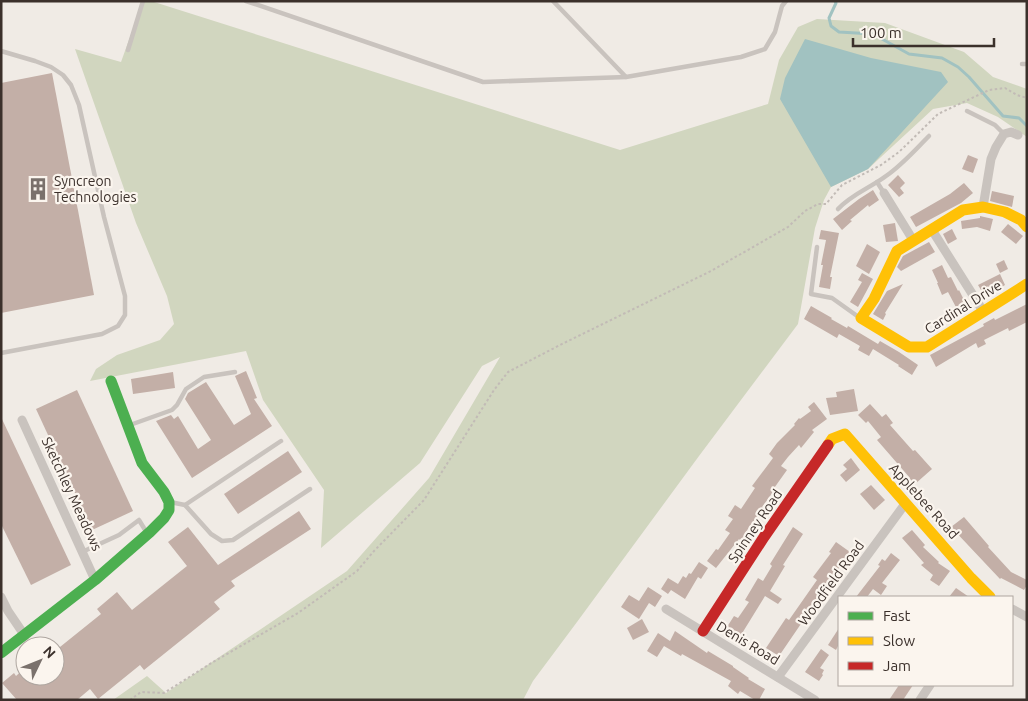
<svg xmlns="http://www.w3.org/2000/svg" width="1028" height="701" font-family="Ubuntu,sans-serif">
<rect width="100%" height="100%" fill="#f0ebe5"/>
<!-- green -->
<polygon fill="#d1d6bf" points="143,1 151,1 620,150 768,104 779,60 798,27 817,19 885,23 964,52 993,77 1027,89 1027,137 998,117 967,103 933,109 868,169 831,187 824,200 815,228 798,324 699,456 577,622 533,681 523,700 113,700 147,676 166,693 347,571 429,478 500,357 482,366 420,463 321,548 324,490 263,400 246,351 90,381 96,369 117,355 160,340 174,324 167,296 136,223 75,49 121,62"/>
<!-- water -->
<polygon fill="#a1c2c1" points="805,39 871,58 941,72 948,82 868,169 831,187 780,99 785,78"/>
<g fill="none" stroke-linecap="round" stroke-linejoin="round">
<!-- stream -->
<polyline stroke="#a1c2c1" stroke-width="3" points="835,1 836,3 829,18 831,26 839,32 873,34 909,54 942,58 958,67 969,77 1003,116 1019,118 1027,126"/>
</g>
<!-- building -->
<g fill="#c3afa7">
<polygon points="52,73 94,295 1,313 1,83"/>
<polygon points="968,155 978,159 973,173 962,169"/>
<polygon points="898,175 905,183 900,188 904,193 899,197 888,185"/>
<polygon points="964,183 973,193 961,203 916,227 910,217 950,194"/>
<polygon points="873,190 879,200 869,207 868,205 850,220 852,221 842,230 833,219 859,199"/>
<polygon points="992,191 1014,196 1012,207 990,201"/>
<polygon points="980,216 993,219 990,231 977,227 962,229 961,221 980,218"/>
<polygon points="895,223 898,241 886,242 883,225"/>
<polygon points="1008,224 1023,236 1016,244 1001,232"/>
<polygon points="952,229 957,239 948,244 943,234"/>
<polygon points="821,230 839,233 830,277 832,277 830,289 819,287 823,265 821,265 826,240 819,239"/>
<polygon points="929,242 935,252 901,271 897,267 903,256"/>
<polygon points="867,244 880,252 869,274 856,266"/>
<polygon points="1004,260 1008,269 1000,273 996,264"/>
<polygon points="942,265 948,278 951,277 958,291 959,290 967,306 958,311 948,292 942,295 937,283 938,283 932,270"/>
<polygon points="862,273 873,279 858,307 850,302 862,282 858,280"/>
<polygon points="1000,274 1005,285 998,289 997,288 984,295 978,285"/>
<polygon points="903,284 885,313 886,314 883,320 873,314 887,291"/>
<polygon points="1027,304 1027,322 1009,331 1008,328 984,340 986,344 978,348 976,343 936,367 930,355 984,326 983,324 994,318 995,320"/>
<polygon points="811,306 832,318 831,319 847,328 848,326 878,344 880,341 899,352 918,365 912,375 898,366 899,365 873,349 869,356 858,350 860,346 839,334 837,338 804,319"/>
<polygon points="246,371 257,398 254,399 272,426 192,478 156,421 171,415 174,419 178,416 198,449 211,440 185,399 188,393 206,382 234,425 251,414 235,376"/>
<polygon points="173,372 175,388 133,394 131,379"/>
<polygon points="854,389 858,411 830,415 826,398 837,397 836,392"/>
<polygon points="77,390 133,511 92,530 36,409"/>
<polygon points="814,402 827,419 812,430 814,432 801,448 799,445 788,457 781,466 787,470 772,491 773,492 762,507 763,508 745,533 746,534 741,541 739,539 716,568 707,561 716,549 718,550 730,533 725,530 733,519 728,516 735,505 741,509 755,488 752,486 773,458 769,454 777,443 795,425 794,424 799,418 800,419 811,411 808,407"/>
<polygon points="870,404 882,417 886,414 893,423 890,425 913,451 915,450 932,469 915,484 909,479 910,478 877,440 881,437 868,421 866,423 858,415"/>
<polygon points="1,417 71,565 31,585 1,524"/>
<polygon points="288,451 302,472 238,514 224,494"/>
<polygon points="851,458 860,470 846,482 840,475 847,469 843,465"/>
<polygon points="871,485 885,500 874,510 860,494"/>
<polygon points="299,511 311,529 231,581 235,586 214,602 220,609 144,670 140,665 98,699 90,689 77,700 17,700 2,683 14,673 16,676 25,668 25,676 55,676 55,651 101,614 97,609 117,592 132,610 187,566 168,542 188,527 218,565"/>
<polygon points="964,517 989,546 988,547 1011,572 1027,580 1027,585 1024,590 1001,578 1000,579 951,527"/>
<polygon points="793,527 803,534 783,565 785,566 770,591 782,599 778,604 765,596 741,635 727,627 734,616 738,618 749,602 745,600 758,578 763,581 772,566 770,564"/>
<polygon points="912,530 925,545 923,547 939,562 938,563 950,571 939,586 930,580 933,575 921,565 924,563 902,538"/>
<polygon points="836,542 850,552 779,656 766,648 786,618 789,620 817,580 813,577 831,553 829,552"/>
<polygon points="891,553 900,560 882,583 887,586 881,595 873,589 867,597 856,597 880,566 878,565 882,559 885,561"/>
<polygon points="699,562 708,568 701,579 698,577 685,599 671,590 668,594 661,589 668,578 678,584 683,576 686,578 689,573 691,574"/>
<polygon points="648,587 662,596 655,607 649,603 639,619 621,607 629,595 639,601"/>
<polygon points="956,588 969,597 949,597"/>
<polygon points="642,619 649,632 633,640 627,628"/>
<polygon points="839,628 839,644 836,650 828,645"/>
<polygon points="675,631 707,653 708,651 733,666 733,667 749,678 748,679 765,689 759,700 755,700 740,691 738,694 728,686 731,681 682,654 681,656 664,646 657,657 647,651 658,633 670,641"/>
<polygon points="821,649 829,655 820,668 824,670 822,674 823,675 819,681 805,672"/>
<polygon points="899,685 913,685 903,700 889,700"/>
</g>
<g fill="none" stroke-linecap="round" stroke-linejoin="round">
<!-- path -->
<polyline stroke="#c2bbb6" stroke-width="2" stroke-dasharray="2.5 2.5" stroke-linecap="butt" points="130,700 141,692 164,693 213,662 298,613 357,571 374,551 424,500 494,390 508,372 560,345 711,271 788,227 805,211 818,204 826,204 842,185 881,165 899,152 938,114 989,90 1005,88 1017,95 1027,98"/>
<!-- lane -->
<g stroke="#c9c3be" stroke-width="4.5">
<polyline points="246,1 483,82 626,77"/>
<polyline points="553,1 626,77 741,57 765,49 775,32 782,6 786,1"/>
<polyline points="128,50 143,1"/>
<polyline points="1,51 35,61 51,67 63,75 71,85 79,105 104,217 125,296 125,315 118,326 102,334 1,353"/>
<polyline points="1022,64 1027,64"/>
<polyline points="967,111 995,125 1004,134"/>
<polyline points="877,182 884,193"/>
<path d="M838,209c14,-15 32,-21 48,-33 16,-11 29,-26 43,-40"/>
<polyline points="817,247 811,294 832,298 860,318"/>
<polyline points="130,425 172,410 177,405 186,389 204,377 235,372"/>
<polyline points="281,441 185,505 211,534 222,541 233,540 310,489"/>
<polyline points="170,502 185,505"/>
<polyline points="82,552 119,535 139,520 147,533"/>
</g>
<!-- street -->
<g stroke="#c9c3be" stroke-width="9">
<polyline points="884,193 913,240"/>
<polyline points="983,207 991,159 996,147 1004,134 1011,132 1018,135"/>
<polyline points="932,230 983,311"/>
<polyline points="22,420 95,580"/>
<polyline points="1,597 8,611 25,636"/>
<polyline points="666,609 815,700"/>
<polyline points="1012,609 1027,617"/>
<polyline points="778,677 905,504"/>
<polyline points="920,700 930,685"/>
</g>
<!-- fast -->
<polyline stroke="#4caf50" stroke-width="11" points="1,653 95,580 150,532 164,518 169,510 169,502 164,492 142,463 111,381"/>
<!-- slow -->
<g stroke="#ffc107" stroke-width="11">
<polyline points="1027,227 1021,220 1005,212 983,207 963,210 897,251 874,299 861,318 909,347 927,347 1027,284"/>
<polyline points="828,445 832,439 845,434 971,578 990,597"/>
</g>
<!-- jam -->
<polyline stroke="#c62828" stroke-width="11" points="703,631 764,537 828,445"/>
</g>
<!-- icons -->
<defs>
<symbol id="building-bare" viewBox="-9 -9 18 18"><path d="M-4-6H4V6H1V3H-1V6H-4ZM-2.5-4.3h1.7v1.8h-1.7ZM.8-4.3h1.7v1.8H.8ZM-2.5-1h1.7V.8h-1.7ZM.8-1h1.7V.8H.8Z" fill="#7a716c" stroke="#fbf5ee" stroke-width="2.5" paint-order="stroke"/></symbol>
</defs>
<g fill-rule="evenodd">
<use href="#building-bare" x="22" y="173" width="32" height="32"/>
</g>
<g text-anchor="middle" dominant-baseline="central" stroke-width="4.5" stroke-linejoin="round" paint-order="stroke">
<!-- poi labels -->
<g font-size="14" fill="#3b302b" stroke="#fbf5ee" text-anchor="start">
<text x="54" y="181">Syncreon<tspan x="54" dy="16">Technologies</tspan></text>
</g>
<!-- street labels -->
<g font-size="14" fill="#3b302b" stroke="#fbf5ee">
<text transform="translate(963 307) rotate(-32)">Cardinal Drive</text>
<text transform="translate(72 494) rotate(65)">Sketchley Meadows</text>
<text transform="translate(924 501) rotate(48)">Applebee Road</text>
<text transform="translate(755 526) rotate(-56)">Spinney Road</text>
<text transform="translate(831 583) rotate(-54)">Woodfield Road</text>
<text transform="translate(748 643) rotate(31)">Denis Road</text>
</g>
</g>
<!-- border -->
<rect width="1028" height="701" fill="none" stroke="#3b302b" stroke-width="5"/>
<!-- legend -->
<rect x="838" y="596" width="175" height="90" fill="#fbf5ee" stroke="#aea6a0"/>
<rect x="848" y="612" width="25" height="8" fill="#4caf50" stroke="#aea6a0"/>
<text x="883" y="621" font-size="15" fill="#3b302b">Fast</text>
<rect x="848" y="637" width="25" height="8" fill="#ffc107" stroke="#aea6a0"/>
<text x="883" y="646" font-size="15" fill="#3b302b">Slow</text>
<rect x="848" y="662" width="25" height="8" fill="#c62828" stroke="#aea6a0"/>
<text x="883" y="671" font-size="15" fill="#3b302b">Jam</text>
<!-- north arrow -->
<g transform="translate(40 661) rotate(47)"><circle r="24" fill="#fbf5ee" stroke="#aea6a0"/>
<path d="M0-4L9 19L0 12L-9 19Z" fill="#7a716c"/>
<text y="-8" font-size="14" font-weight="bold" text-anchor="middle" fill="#3b302b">N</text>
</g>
<!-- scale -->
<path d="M853 38v8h141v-8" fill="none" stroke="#3b302b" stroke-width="2.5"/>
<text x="860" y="38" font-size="15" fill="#3b302b" stroke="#fbf5ee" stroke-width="4" paint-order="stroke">100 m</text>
</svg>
